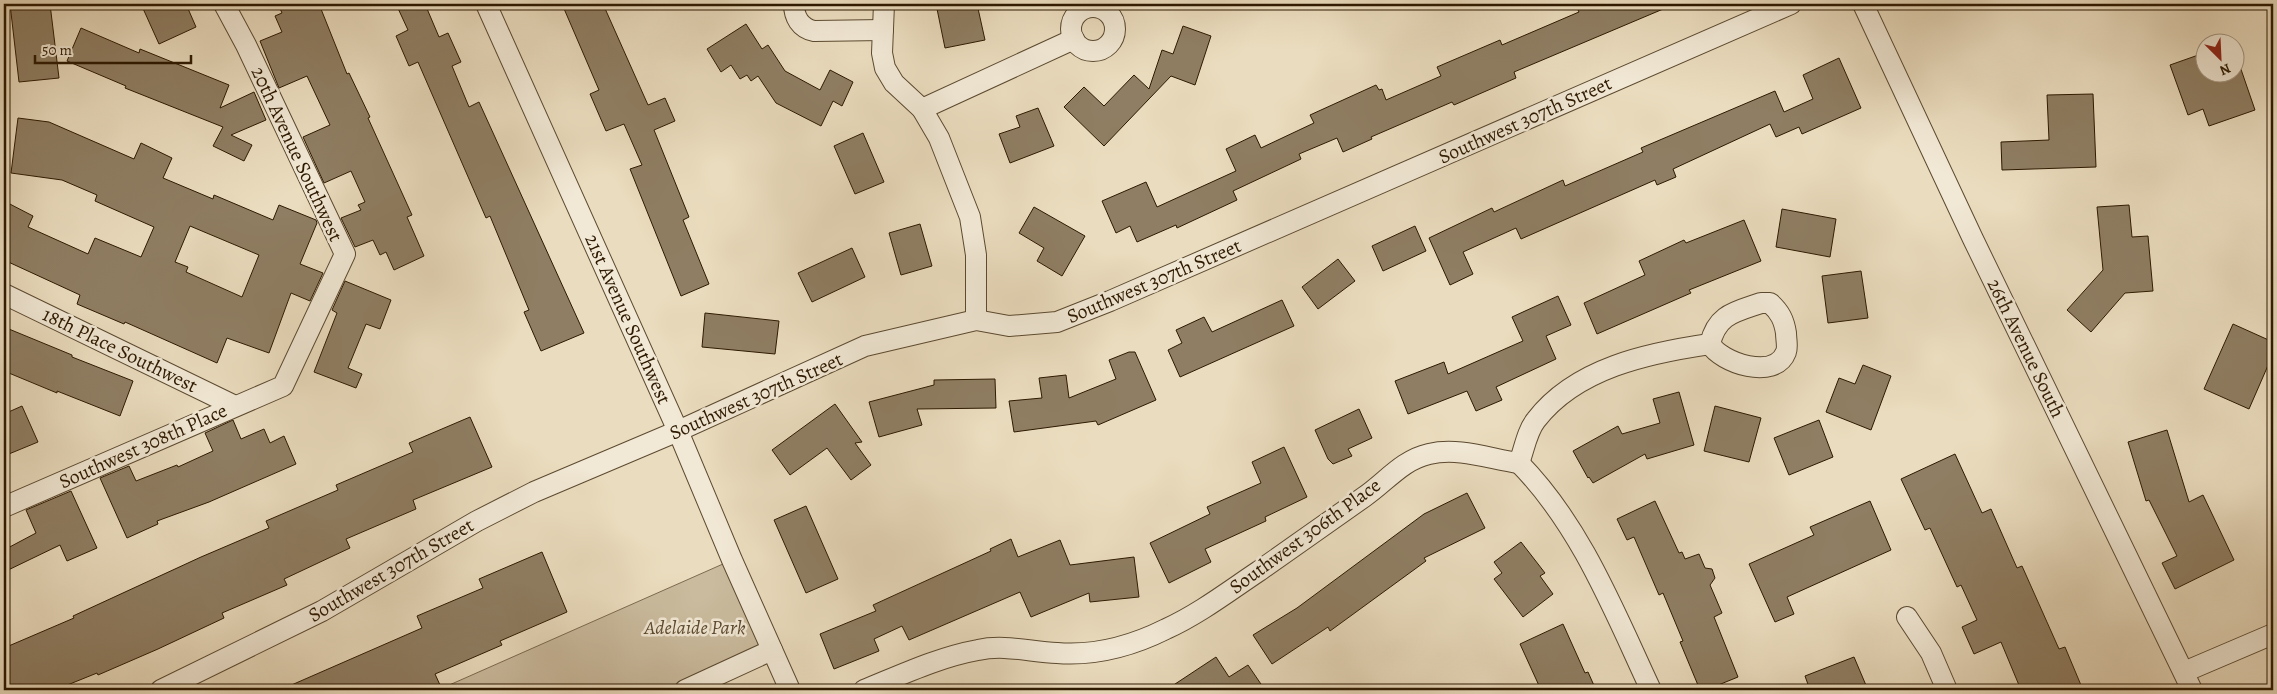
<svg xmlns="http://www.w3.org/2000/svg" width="2277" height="694" font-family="Alegreya,serif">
<rect width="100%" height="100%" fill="#eadcbe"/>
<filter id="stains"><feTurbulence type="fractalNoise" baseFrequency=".004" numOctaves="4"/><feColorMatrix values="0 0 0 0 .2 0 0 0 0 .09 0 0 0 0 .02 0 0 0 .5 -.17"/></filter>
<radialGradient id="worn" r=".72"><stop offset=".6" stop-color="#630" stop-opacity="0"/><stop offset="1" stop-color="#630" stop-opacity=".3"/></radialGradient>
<!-- green -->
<polygon fill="#cabb9e" stroke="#7c6a50" points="732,560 769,645 667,690 438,690"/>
<!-- building -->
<g fill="#8f7e63" stroke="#2d1901" fill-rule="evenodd">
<polygon points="10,4 50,4 59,78 19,82"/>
<polygon points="141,4 186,4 196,27 159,44"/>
<polygon points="278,4 319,4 347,74 349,73 370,117 368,118 412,215 407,217 424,256 394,270 386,252 380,255 373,240 355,247 341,218 361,210 358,205 365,202 351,171 324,183 303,137 330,125 307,76 279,88 260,41 282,32 275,16 282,13"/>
<polygon points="396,4 425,4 439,37 448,33 461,62 452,66 469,107 479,102 584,333 541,351 524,312 529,310 490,216 486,218 418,62 409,66 396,36 408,30"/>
<polygon points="562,4 603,4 648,105 665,98 675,121 654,130 689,217 683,220 709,284 681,296 630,169 642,165 624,124 606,131 590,94 599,90"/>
<polygon points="936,4 977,4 985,40 945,48"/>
<polygon points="1575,4 1675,4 1514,72 1516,78 1454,105 1452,102 1371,137 1372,139 1343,152 1337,138 1299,154 1301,159 1233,191 1237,200 1177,228 1176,225 1137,242 1130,226 1116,233 1102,201 1146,182 1157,207 1236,171 1226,149 1255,135 1261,148 1314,123 1310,115 1376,85 1379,90 1382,89 1386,100 1441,76 1437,67 1500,40 1502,45 1579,12"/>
<polygon points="746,24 762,49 768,45 785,71 820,90 830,70 853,82 842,106 833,101 821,126 776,103 758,76 751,81 747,75 740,79 731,65 721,72 707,49"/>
<polygon points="1183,26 1211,36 1195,85 1171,76 1104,146 1064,107 1084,87 1104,106 1134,75 1149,89 1162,50 1173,54"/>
<polygon points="81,28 139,53 140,49 229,85 220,108 254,92 266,120 231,135 252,145 244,161 213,146 223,127 125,88 126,86 67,61"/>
<polygon points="2234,49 2255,110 2209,126 2203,109 2188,115 2170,65 2204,53 2204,72 2234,72"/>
<polygon points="1839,58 1861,108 1802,134 1799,127 1776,137 1770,124 1673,169 1676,177 1657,185 1655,180 1521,239 1516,228 1463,252 1473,274 1450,285 1429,238 1492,208 1494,212 1563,180 1565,186 1643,152 1641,148 1775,91 1784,112 1813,99 1803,75"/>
<polygon points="2093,94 2096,167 2002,170 2001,142 2049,140 2047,95"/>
<polygon points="1038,108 1054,146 1010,163 999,134 1020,127 1016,116"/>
<path d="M18,118l31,4 85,37 7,-16 31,15 -9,20 50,21 1,-4 59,25 6,-15 37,15 1,3 -17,41 23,9 -13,28 -19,-8 -22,60 -42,-15 -10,25 -92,-41 -1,2 -47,-20 3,-9 -76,-35v-59l29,15 -5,11 60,27 7,-16 46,19 13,-30 -59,-26 2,-6 -35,-15 -51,-7zM190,226l69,29 -17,42 -56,-25 2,-5 -13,-5z"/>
<polygon points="863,133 884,182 855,194 834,146"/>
<polygon points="2129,205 2132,237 2148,236 2153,291 2125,293 2091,332 2067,310 2103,270 2097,207"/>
<polygon points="1034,207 1085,236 1062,276 1037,261 1044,248 1019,233"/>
<polygon points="1782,209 1836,219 1830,257 1776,247"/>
<polygon points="1744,220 1761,261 1689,290 1691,293 1597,334 1584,303 1645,275 1639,261 1684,240 1686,243"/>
<polygon points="920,224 932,266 901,275 889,233"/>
<polygon points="1415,226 1426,251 1383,271 1372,246"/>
<polygon points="852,248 865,277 812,302 798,273"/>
<polygon points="1338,259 1355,281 1318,309 1302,287"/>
<polygon points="1861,271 1868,318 1828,323 1822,276"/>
<polygon points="345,281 391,300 380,329 366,324 348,368 362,374 356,388 314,372 337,313 332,310"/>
<polygon points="1558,296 1571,325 1546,336 1556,359 1496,387 1502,400 1476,411 1467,391 1408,414 1395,381 1444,362 1448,374 1523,341 1512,317"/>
<polygon points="1282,300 1294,326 1180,377 1168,350 1182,343 1176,330 1204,317 1212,332"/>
<polygon points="705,313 779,321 775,354 702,347"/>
<polygon points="2233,324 2273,342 2273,354 2249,409 2204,389"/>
<polygon points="4,327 72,355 72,357 133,381 120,416 57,391 57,393 4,371"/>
<polygon points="1129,352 1135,352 1156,400 1098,425 1096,421 1014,432 1009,401 1042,398 1039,378 1066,375 1069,398 1116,379 1109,360"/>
<polygon points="1863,365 1891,376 1871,430 1826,412 1839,378 1855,384"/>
<polygon points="995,379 996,408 917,409 922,425 879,437 869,402 934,385 934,380"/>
<polygon points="1679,392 1694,445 1647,459 1645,454 1593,483 1589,477 1588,478 1573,451 1618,426 1622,434 1660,423 1653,399"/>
<polygon points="835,404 862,442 855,443 871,465 851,480 827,448 790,475 772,450"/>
<polygon points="22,406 38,442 4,456 4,414"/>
<polygon points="1715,406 1761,418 1749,462 1704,451"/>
<polygon points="1359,409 1372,438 1348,449 1352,456 1333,464 1328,459 1315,430"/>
<polygon points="470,417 492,467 413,500 416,509 346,539 350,548 284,579 287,585 222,613 224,618 158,649 98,675 97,673 55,690 4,690 4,648 74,618 73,616 201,557 269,528 266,521 338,490 336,485 413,452 409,443"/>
<polygon points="233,420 241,439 264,429 270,443 284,436 296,464 209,502 157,521 158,524 127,538 100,478 129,466 136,481 177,465 178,467 213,451 205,433"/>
<polygon points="1819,420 1833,457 1789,475 1774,438"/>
<polygon points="2167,430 2189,502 2203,495 2234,560 2175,589 2162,563 2177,556 2149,500 2146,501 2128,442"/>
<polygon points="1284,447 1307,497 1265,517 1266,521 1205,549 1211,562 1169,583 1150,543 1210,514 1207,507 1261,483 1252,462"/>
<polygon points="1955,454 1982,513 1991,509 2017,568 2022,566 2059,649 2065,647 2083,690 2021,690 2001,642 1974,654 1962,627 1977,620 1961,585 1957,587 1930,528 1925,530 1901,479"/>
<polygon points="71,491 97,548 67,561 60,545 4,572 4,550 36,533 26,510"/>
<polygon points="1467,493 1485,528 1424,558 1426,561 1330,631 1328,627 1272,664 1253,635 1297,608 1424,514"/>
<polygon points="1655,501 1679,553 1682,552 1685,559 1699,554 1705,568 1712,569 1715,578 1710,585 1722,613 1714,617 1738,677 1706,690 1700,690 1680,642 1683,641 1663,593 1659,595 1634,537 1627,540 1617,519"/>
<polygon points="1870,501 1891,550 1787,597 1794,614 1775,622 1749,564 1814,535 1810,527"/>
<polygon points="806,506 838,579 806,593 774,520"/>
<polygon points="1011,539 1018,557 1060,540 1070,565 1134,557 1139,597 1090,602 1089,593 1031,617 1020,592 909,640 902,626 874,639 879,651 834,669 820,634 876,611 873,605 991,551 990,549"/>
<polygon points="1521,542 1545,573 1540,576 1553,594 1523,617 1494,579 1502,573 1494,562"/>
<polygon points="542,552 567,612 500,641 502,645 435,674 440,685 427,690 280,690 422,628 417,616 483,588 479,579"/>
<polygon points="1563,624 1585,673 1588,672 1596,690 1541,690 1520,644"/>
<polygon points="1216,657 1229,677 1248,665 1265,690 1166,690"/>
<polygon points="1854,657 1868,690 1810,690 1805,676"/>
</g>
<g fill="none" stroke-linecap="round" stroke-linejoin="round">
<defs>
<g id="minor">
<polyline points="486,4 678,431 732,560 790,690"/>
<path d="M794,4c0,13 6,24 20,27l69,-1"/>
<polyline points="884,4 882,53 885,68 894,83 922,109 939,138 970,217 976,255 976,320"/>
<polyline points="1863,4 1973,239 2192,690"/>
<circle cx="1093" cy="29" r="22"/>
<polyline points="922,109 1074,39"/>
<polyline points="4,294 235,406"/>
<path d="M1761,303h9c10,9 14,17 16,30 0,6 2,14 0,19 -11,29 -65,11 -76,-8 7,-30 25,-32 51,-41z"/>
<path d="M1519,463c62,63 95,148 132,227"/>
<polyline points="4,507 283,386 345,254 246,45 224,4"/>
<polyline points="1907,617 1931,653 1947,690"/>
<polyline points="2184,672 2273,634"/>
<polyline points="161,690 322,611 477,521 534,492 678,431 865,346 976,320 1009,326 1057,322 1110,301 1791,4"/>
<polyline points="685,690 772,650"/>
<path d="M864,690c37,-15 75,-33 114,-40 26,-6 53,2 79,3 38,3 75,-7 109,-24 33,-15 63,-38 93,-58 35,-25 70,-49 105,-74 22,-15 38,-37 65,-43 30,-7 61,5 90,9 5,-13 8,-32 17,-43 40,-52 112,-67 174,-76"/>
</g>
</defs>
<!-- minor casing -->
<use href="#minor" stroke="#5c4a30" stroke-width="22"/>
<!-- minor -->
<use href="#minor" stroke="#f1e8d5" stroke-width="20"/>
</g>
<g text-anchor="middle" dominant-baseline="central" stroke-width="5" stroke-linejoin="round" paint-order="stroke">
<!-- street labels -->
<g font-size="20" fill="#2d1901" stroke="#f1e8d5">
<text transform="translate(1525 120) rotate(-24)">Southwest 307th Street</text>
<text transform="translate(297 154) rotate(65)">20th Avenue Southwest</text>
<text transform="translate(1154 281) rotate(-23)">Southwest 307th Street</text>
<text transform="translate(628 319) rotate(66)">21st Avenue Southwest</text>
<text transform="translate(2026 348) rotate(64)">26th Avenue South</text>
<text transform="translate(120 350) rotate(26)">18th Place Southwest</text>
<text transform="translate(756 396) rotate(-24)">Southwest 307th Street</text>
<text transform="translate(143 446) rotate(-24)">Southwest 308th Place</text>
<text transform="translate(1305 536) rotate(-36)">Southwest 306th Place</text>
<text transform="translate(391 570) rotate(-30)">Southwest 307th Street</text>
</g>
<!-- park labels -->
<g font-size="20" font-style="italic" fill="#5c4a30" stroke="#f1e8d5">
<text x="695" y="627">Adelaide Park</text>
</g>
</g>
<!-- margin -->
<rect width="2277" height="694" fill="none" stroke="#eadcbe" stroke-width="20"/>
<rect x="5" y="5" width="2267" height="684" fill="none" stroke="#2d1901" stroke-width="2.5"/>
<rect x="10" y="10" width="2257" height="674" fill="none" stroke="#2d1901"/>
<!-- north arrow -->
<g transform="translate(2220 58) rotate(156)"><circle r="24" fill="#f1e8d5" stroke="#a39580"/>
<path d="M0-4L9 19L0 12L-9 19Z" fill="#8f2418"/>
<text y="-8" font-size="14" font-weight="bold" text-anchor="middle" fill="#2d1901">N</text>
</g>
<!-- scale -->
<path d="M35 55v8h156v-8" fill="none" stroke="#2d1901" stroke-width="2.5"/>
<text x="42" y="55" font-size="15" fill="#2d1901" stroke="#f1e8d5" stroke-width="4" paint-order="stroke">50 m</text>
<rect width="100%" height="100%" filter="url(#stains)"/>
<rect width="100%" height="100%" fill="url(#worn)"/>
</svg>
